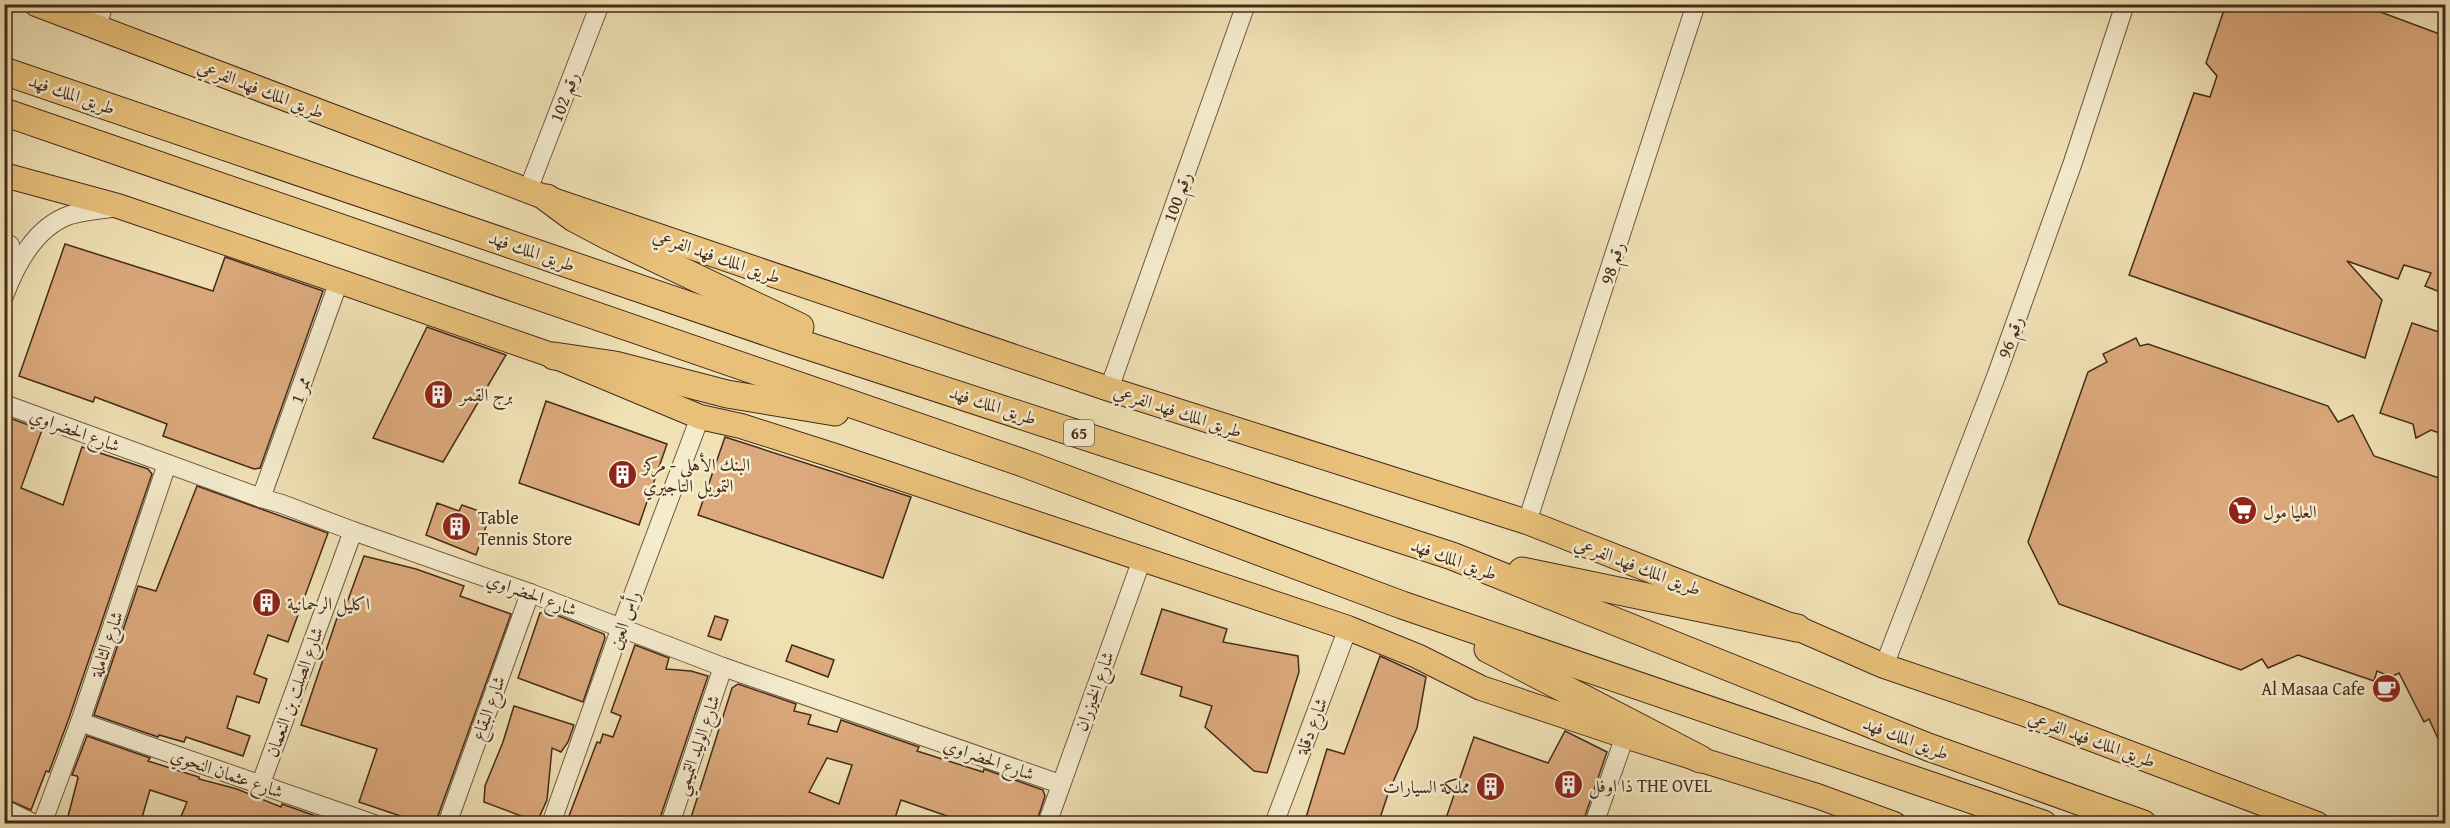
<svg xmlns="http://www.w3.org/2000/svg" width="2450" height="828" font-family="'Gentium Book Plus',Amiri,serif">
<rect width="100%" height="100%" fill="#f0e1b4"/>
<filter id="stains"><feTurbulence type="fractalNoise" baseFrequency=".00333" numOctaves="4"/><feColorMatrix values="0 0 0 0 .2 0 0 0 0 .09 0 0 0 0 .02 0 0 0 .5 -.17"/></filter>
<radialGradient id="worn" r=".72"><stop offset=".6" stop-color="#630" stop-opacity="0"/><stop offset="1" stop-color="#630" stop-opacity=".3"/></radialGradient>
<!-- building -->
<g fill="#dba97b" stroke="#452a1b" stroke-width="1.5" fill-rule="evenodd">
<polygon points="2226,4 2359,4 2445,36 2445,294 2425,286 2431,273 2404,265 2398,279 2347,261 2382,300 2365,358 2129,275 2194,93 2210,97 2217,76 2206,63"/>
<polygon points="65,244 213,291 225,257 323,291 260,468 254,469 163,436 167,424 95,397 93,402 19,376"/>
<polygon points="2412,323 2445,334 2445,435 2431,430 2416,438 2413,424 2380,413"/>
<polygon points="427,327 506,355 443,462 373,438"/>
<polygon points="2136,338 2140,346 2148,344 2328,406 2338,422 2353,415 2374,456 2445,480 2445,754 2429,719 2424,722 2399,673 2391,677 2377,671 2374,681 2298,655 2268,668 2262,659 2241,670 2059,604 2028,542 2088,372 2107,362 2103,354"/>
<polygon points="546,401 667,444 639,525 519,483"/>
<polygon points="4,416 42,430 21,488 63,505 82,447 148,469 152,474 69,718 49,772 46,771 31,810 4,798"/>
<polygon points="725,437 911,497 883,578 698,515"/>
<polygon points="197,486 328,533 288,642 268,635 254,674 267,679 259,703 237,696 227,728 250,736 243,756 186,737 184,742 159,735 158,737 94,715 138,586 156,591"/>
<polygon points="437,503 459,511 462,505 490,515 476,555 426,535"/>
<polygon points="364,556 416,569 464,586 460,596 511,614 435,824 424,824 359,802 377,749 301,725 337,618 341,619"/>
<polygon points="1162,609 1227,629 1223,642 1298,656 1299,672 1267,773 1254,771 1205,727 1212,706 1180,696 1182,687 1141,674"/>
<polygon points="549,612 604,634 605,638 583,702 518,678 540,613"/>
<polygon points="715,616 728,620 721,640 708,636"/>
<polygon points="635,645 669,658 666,669 691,671 708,676 658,824 566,824 597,742 600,743 603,734 613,737 621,716 611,712"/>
<polygon points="792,645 834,660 828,677 786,661"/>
<polygon points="1380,656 1426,677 1417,728 1389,791 1378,824 1304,824 1327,749 1344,754"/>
<path d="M738,684l58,20 -2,7 17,4 -3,9 29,8 4,-12 78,27 -2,4 66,21 1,-3 59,21 2,6 -9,28h-66l-69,-24 -8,24h-204l43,-136zM827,758l25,7 -13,39 -30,-12z"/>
<polygon points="514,706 574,725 568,742 561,752 552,748 547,800 537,822 484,802 485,786 503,742"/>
<polygon points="1565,731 1607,752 1585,816 1579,824 1444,824 1474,737 1548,763"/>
<polygon points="87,736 150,758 148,761 199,777 199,779 237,789 281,807 282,804 338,824 178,824 187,802 150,790 141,821 129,818 127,824 66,824 78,778 77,776 72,775"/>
</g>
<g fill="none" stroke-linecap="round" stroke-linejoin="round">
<defs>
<g id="minor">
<polyline points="97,26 104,4"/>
<polyline points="528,190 600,4"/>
<polyline points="4,241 10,245 15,268"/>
<path d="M4,296c12,-32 31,-69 66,-81 14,-4 31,-5 46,-8"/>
<polyline points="1109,389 1246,4"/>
<polyline points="4,404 261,498 282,504 353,531 530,593 723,667 1060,784"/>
<polyline points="261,498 339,281"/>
<polyline points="1527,522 1696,4"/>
<polyline points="1884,666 1997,374 2072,165 2125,4"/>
<polyline points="80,722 374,824"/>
<polyline points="260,786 353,531"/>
<polyline points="4,809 35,824"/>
<polyline points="42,824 80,722 167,464"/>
<polyline points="447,824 530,593"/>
<polyline points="551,824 621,627 700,417"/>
<polyline points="670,824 723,667"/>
<polyline points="1047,824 1142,559"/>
<polyline points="1274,824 1348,628"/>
<polyline points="1594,824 1625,736"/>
</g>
<g id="major">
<polyline points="36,4 547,198 1109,389 1527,522 1797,628 1884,666 2039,719 2317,824"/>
<polyline points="4,175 118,206 350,285 554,356 700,417 741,426 835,456 1348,628 1417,656 1481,688 1625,736 1817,796 1894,824"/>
</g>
<g id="highway">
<polyline points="4,71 793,341 1452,556 1928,747 2143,824"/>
<polyline points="4,112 1023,463 1402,605 2043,824"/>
<polyline points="547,198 574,218 608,236 800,327"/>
<polyline points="554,356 615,365 727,394 835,412"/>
<polyline points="1522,571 1797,628"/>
<polyline points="1488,649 1700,759"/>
</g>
</defs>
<!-- minor casing -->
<use href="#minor" stroke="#705841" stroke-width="20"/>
<!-- major casing -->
<use href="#major" stroke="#452a1b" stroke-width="26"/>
<!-- highway casing -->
<use href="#highway" stroke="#452a1b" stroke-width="29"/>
<!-- minor -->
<use href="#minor" stroke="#f5ecce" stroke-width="18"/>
<!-- major -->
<use href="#major" stroke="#e8c07a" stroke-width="24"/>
<!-- highway -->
<use href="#highway" stroke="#e8c07a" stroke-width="27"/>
</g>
<!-- icons -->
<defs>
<symbol id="building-disc" viewBox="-11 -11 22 22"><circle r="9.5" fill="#8f2418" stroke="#f5ecce"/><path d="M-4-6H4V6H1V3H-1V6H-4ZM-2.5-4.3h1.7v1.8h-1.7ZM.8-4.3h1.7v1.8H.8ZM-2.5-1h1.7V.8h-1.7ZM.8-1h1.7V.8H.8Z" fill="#fff"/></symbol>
<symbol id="supermarket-disc" viewBox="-11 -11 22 22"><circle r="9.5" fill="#8f2418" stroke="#f5ecce"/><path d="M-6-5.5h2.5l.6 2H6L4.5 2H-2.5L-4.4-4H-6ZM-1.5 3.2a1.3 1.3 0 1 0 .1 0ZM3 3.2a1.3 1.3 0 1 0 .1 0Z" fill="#fff"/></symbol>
<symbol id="cafe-disc" viewBox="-11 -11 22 22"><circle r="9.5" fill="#8f2418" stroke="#f5ecce"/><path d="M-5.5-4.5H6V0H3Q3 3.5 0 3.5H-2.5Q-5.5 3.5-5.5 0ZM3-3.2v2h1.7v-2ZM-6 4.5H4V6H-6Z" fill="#fff"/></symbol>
</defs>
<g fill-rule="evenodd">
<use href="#building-disc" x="422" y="378" width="33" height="33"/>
<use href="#building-disc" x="606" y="458" width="33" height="33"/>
<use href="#supermarket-disc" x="2226" y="494" width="33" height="33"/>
<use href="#building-disc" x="440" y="510" width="33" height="33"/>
<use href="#building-disc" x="250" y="586" width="33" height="33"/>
<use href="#cafe-disc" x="2370" y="672" width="33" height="33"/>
<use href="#building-disc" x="1552" y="768" width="33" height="33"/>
<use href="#building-disc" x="1474" y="770" width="33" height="33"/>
</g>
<g text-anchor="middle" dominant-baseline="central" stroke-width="5" stroke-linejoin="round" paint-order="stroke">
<!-- shield labels -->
<rect fill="#f5ecce" stroke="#7a6451" stroke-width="1.5" x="1064" y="420" width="30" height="26" rx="4.5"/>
<g font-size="16" font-weight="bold" fill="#452a1b">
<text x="1079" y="433">65</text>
</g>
<!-- street labels -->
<g font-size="18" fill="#452a1b" stroke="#f5ecce">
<text transform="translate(261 89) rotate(21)">طريق الملك فهد الفرعي</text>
<text transform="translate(72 94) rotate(19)">طريق الملك فهد</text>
<text transform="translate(564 97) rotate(-69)">رقم 102</text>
<text transform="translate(1177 197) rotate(-70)">رقم 100</text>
<text transform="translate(532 251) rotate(19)">طريق الملك فهد</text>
<text transform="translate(717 256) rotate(19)">طريق الملك فهد الفرعي</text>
<text transform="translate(1612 263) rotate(-72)">رقم 98</text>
<text transform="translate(2010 337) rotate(-70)">رقم 96</text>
<text transform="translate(300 390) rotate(-70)">ممر 1</text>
<text transform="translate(993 405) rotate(18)">طريق الملك فهد</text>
<text transform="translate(1178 411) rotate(18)">طريق الملك فهد الفرعي</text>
<text transform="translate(75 430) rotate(20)">شارع الحضراوي</text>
<text transform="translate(1454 559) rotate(20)">طريق الملك فهد</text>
<text transform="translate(1638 566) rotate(21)">طريق الملك فهد الفرعي</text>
<text transform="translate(532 594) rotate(20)">شارع الحضراوي</text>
<text transform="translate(624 620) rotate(-70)">رأس العين</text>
<text transform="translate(106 644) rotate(-71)">شارع الثاملة</text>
<text transform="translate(1094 691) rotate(-70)">شارع الخيزران</text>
<text transform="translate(294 692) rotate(-70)">شارع الصلت بن النعمان</text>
<text transform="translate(488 708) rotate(-70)">شارع البقاع</text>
<text transform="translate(1311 726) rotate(-69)">شارع دقلة</text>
<text transform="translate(1906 738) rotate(21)">طريق الملك فهد</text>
<text transform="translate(2092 739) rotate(20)">طريق الملك فهد الفرعي</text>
<text transform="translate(697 745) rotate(-71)">شارع الوليد التميمي</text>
<text transform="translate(989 759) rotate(19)">شارع الحضراوي</text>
<text transform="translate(227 773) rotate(19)">شارع عثمان النحوي</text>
</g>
<!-- poi labels -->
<g font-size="18" fill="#452a1b" stroke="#f5ecce" text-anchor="start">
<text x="460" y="394">برج القمر</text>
<text x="643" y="464">البنك الأهلي - مركز<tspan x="643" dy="21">التمويل التاجيري</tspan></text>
<text x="2263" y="511">العليا مول</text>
<text x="478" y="517">Table<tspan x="478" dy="21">Tennis Store</tspan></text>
<text x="287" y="603">اكليل الرحمانية</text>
<text x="2365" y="688" text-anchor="end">Al Masaa Cafe</text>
<text x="1589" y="785">ذا اوفل THE OVEL</text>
<text x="1470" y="786" text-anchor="end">مملكة السيارات</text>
</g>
</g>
<!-- margin -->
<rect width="2450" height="828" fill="none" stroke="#f0e1b4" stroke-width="24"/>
<rect x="6" y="6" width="2438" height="816" fill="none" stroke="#452a1b" stroke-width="3"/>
<rect x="12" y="12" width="2426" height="804" fill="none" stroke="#452a1b" stroke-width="1.5"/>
<rect width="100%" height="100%" filter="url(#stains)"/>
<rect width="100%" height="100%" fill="url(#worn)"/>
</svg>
